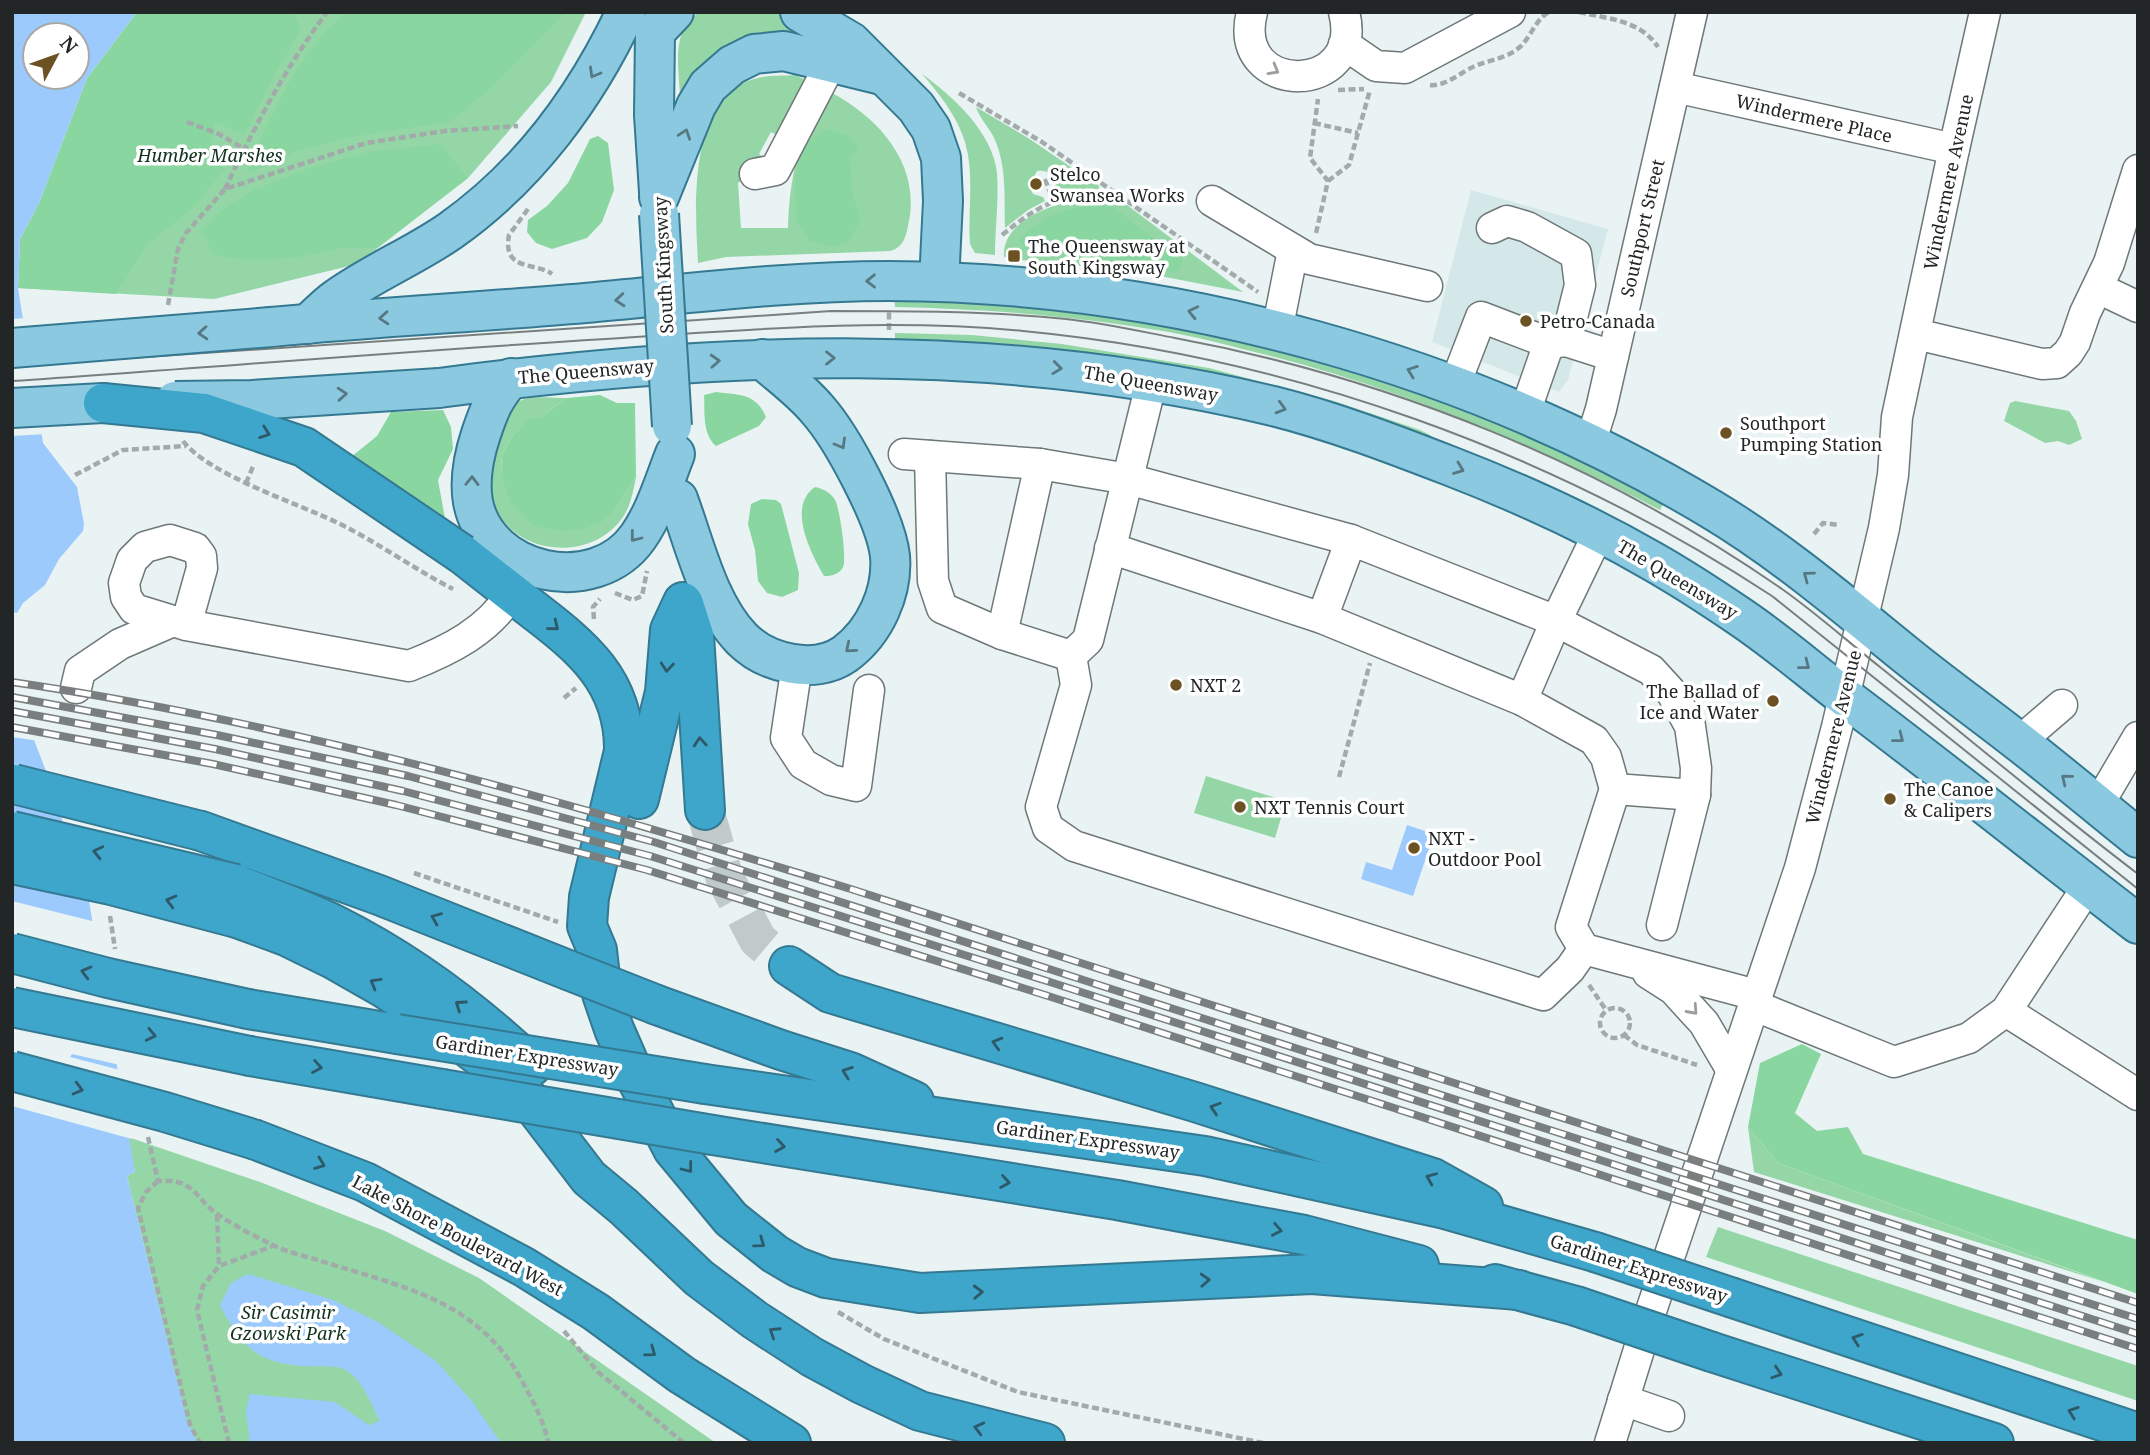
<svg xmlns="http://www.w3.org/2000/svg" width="2150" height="1455" font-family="'Noto Serif',serif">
<rect width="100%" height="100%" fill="#e9f3f3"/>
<!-- built -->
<polygon fill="#d5e8e9" points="1471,190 1608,229 1568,380 1559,392 1432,342"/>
<!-- green -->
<g fill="#94d6a6">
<polygon points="137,12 586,12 551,82 468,178 357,264 214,299 18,288"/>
<path d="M694,12h85l44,27 -143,57c-1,-25 -9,-65 16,-81z"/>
<path d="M922,74c31,22 71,59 75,99 2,27 -2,56 -2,82l-20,-2 -5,-9c-2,-29 3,-60 -2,-89 -5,-31 -25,-57 -46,-81z"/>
<path d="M795,75l13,6 -28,56 -9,-5 -12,22 9,7 -30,22 3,45h47c1,-42 10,-106 44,-135 47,25 88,71 77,128 -3,14 -4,26 -19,30l-164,6 -28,6c-3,-54 -11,-170 60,-185 11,-3 25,-2 37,-3z"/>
<path d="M976,107l52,31 71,48v3l-19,1 -26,7 -2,-5 5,-10c-6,-9 -9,-12 -20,-11l-8,14 4,9 10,3 2,4 -17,9 -23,18c-1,-30 2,-60 -10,-88 -5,-12 -16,-22 -19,-33z"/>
<path d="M1107,196l12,3 124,93 -109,-21 -113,-11v-7l-15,-2v6h-2c-3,-43 69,-60 103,-61z"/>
<path d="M894,296l97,4 139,16 174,38 185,63 176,83 -5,10c-128,-66 -253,-119 -393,-155 -33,-8 -65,-17 -98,-23 -91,-16 -182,-23 -274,-25z"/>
<polygon points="895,333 972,335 1062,344 1209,368 1334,401 1420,430 1430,435 1434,440 895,347"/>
<path d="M567,398l-25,18 -15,5 -13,13 -12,20 -1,23 111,36 24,-36c-3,15 -5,28 -13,40 -32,47 -113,39 -130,-16 -6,-18 0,-40 5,-58 3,-10 6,-26 13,-35 9,-15 40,-10 56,-10z"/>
<polygon points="2015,401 2069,411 2076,421 2082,439 2069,445 2058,441 2045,443 2004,421 2010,403"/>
<polygon points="1206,776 1286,801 1275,838 1194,813"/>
<polygon points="1748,1127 1778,1163 2104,1282 1754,1172"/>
<polygon points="128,1137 260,1182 385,1231 479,1278 716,1443 197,1443 186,1418 127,1176 135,1172"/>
<polygon points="1718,1227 2138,1366 2138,1401 1706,1257"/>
</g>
<!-- forest -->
<g fill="#8ad6a0">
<polygon points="137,12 294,12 301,29 276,72 244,135 214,122 212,144 229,154 223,171 196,205 146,246 116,294 18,288 20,239 39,203 87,78"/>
<path d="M346,12h220l-74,75 -42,35 -98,15 -57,15 -46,21 -1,-8c27,-55 50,-113 98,-153z"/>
<polygon points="828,129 849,136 858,146 850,162 853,196 861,219 850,241 831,247 809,241 796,220 795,181 799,156 813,137"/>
<polygon points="598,136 608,143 614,190 602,222 587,238 552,249 536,243 527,232 528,220 547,206 568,183 590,139"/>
<polygon points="440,144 468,178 377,248 343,248 299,257 253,261 215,255 200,231 220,211 251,191 303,170 367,152"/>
<path d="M1098,205l15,2 70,54 -6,12 -148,-20 -11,-13c28,-27 42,-31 80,-35z"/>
<path d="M716,392c23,3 40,1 50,25l-7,9 -43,20c-14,-12 -11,-34 -12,-51z"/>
<polygon points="600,395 617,403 635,403 636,477 612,513 601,522 583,529 561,531 534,526 512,505 501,477 502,454 514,434 527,420 542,416 567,398"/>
<polygon points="443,410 451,427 453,449 438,480 446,524 351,457 377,436 391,412"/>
<path d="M815,487c9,2 17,6 21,15 4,10 11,57 7,65 -4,8 -12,9 -19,9 -14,-24 -37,-70 -9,-89z"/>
<polygon points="762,499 776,500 781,504 799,573 798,590 782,597 767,593 758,581 755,550 748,524 751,504"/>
<polygon points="1802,1044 1821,1054 1795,1113 1817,1131 1848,1127 1863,1154 2138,1240 2138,1294 1778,1163 1748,1127 1760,1063"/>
</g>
<!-- water -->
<g fill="#9ccafd" fill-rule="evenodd">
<path d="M12,12h125l-50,66 -48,125 -19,36 -2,49 25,155 34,44 7,37 -1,7 -24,28 -14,26 -22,18 -6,10 -5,-1zM35,35h42v42h-42z"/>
<polygon points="12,683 46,771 89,901 135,1172 127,1176 186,1417 197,1443 12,1443"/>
<polygon points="1407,825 1434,834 1413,896 1361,879 1366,862 1392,870"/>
<path d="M248,1274l85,26 45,22 58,39 35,39 30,43h-251l-4,-32 4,-17 85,8 34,23 11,-4c-9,-17 -19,-46 -39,-53 -10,-3 -27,-1 -38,-2 -47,-3 -63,-21 -83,-61l11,-22z"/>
</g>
<!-- pier -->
<g fill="#e9f3f3">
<polygon points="26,318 46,434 12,436 12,319"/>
<polygon points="12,679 16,682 39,741 12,737"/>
<polygon points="12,901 96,922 120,1065 72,1054 70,1057 120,1070 132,1139 12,1106"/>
</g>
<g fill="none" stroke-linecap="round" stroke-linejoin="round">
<!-- highway-tunnel -->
<polyline stroke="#c1caca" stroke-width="38" stroke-dasharray="38 19" stroke-linecap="butt" points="705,810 724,876 758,940 789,966"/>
<defs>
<g id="minor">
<path d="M1252,12c-22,86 114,85 92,0"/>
<polyline points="1344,44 1376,66 1405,68 1510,12"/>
<polyline points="1675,87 1954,149"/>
<polyline points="755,174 775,170 831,63"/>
<polyline points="1212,201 1309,259 1427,286"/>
<polyline points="1492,228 1507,221 1527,227 1576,254 1580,285 1566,341"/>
<polyline points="2098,288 2138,307"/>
<polyline points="1277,331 1293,250"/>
<polyline points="1916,334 2042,364 2057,363 2068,353 2075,342 2085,313 2109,263 2138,170"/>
<polyline points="1454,387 1481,317 1549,343"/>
<polyline points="1524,415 1549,343 1566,341 1613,356"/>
<polyline points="1590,444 1601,409 1692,12"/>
<polyline points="904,454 1040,464 1128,479 1351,540 1556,621 1651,670 1672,693 1690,726 1696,768 1695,795 1662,925"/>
<polyline points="930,456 933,581 942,608 1002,634 1071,656 1088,640 1152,380"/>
<polyline points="1110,548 1322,618 1522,700 1594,740 1606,757 1615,789 1695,795"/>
<polyline points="1322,618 1351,540"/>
<path d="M186,625l16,-57 -1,-12 -6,-8 -25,-8 -25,7 -13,13 -8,23 2,14 8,12 52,16 223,41c41,-16 79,-35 103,-73"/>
<polyline points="1002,634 1040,464"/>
<polyline points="1071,656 1076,685 1041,807 1048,828 1074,846 1543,995 1570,969 1584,949"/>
<polyline points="797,665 786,738 803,764 831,780 856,786 869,690"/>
<polyline points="76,688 80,671 120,644 173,621"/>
<polyline points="1522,700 1556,621 1599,532"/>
<polyline points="2019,742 2062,705"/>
<polyline points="1615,789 1571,927 1584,949 1756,995"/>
<polyline points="2098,805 2138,737"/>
<polyline points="1648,973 1673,989 1704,1023 1731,1069"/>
<polyline points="1753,1005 1894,1062 1969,1038 2006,1011 2088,886"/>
<polyline points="2006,1011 2138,1095"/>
<polyline points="1623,1400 1669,1416"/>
<polyline points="1610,1443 1651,1311 1800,868 1837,727 1884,528 1893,475 1897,417 1954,149 1985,12"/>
</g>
<g id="major">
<polyline points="800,12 851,42 916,107 931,129 941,158 943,201 939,282"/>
<polyline points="659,192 654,115 655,32 674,12"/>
<polyline points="659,197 696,106 708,86 732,65 754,54 784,51 882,75"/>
<path d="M308,324c9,-8 18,-18 28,-25 36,-26 78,-43 114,-68 78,-55 136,-134 176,-219"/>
<path d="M271,327c104,-10 209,-15 314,-24 101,-9 202,-22 304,-22 283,1 579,82 822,228 70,42 132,95 195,146 37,30 76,58 113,87 40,31 79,64 119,96"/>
<path d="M511,378c-17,19 -22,32 -30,56 -7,21 -12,45 -8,68 14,73 122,96 165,35 17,-24 26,-55 37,-83"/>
<path d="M439,388c279,-37 559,-48 834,18 60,15 120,38 177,60 70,27 138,58 202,95 30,17 59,36 87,55 39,26 74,57 111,85 97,73 192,149 288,223"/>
<polyline points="12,408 103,403"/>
<path d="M678,499c17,46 30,105 64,140 25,25 73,36 103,15 30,-22 48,-62 45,-98 -4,-37 -48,-119 -73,-147 -16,-19 -37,-34 -55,-50"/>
</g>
<g id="highway">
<path d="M462,554c23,18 46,36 69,54 51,39 94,73 93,143l-35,146 -2,29 10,24 5,44 12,35 17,39 42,81 58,70 44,35 22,13 29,11 94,15 392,-19 207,16"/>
<polyline points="684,604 694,635 705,810"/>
<polyline points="639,799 665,692 670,630 683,602"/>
<polyline points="201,831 379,895 568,970"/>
<path d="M236,884c33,14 67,25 99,41 72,36 139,86 197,141"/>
<polyline points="237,918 286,936 335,960 384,988 431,1019 520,1088 589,1178 624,1207 699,1278 755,1320 812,1357 862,1384 920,1411 1045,1443"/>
<polyline points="789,966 830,993 1195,1102 1433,1178 1483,1206"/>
<polyline points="657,1005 781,1050 850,1072 914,1101"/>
<polyline points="248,1009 397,1034"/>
<polyline points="250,1056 442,1089"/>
<polyline points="705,1084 1205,1156 1445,1209 1595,1252"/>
<polyline points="713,1135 1117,1200 1304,1235 1419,1265"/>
<polyline points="256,1140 365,1182 524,1267 596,1312 682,1375 791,1443"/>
<polyline points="1495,1284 1576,1306"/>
<polyline points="1733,1298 2138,1433"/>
<polyline points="1712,1352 1994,1443"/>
</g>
</defs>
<!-- minor casing -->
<use href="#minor" stroke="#6f7878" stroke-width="33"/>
<!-- major casing -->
<use href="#major" stroke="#347991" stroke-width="42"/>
<!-- highway casing -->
<use href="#highway" stroke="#347991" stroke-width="42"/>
<!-- path -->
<g stroke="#a2aaaa" stroke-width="4.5" stroke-dasharray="7 3.5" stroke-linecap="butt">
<path d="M1579,12c30,7 61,8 79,35"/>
<path d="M1430,85c15,2 31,-13 45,-19 16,-7 32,-7 46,-20 10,-10 15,-27 28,-34"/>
<polyline points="1338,90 1364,89"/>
<polyline points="959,93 1042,142 1258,292"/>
<polyline points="187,122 219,134 244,149"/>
<polyline points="1314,123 1358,133"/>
<polyline points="1045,179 1053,201"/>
<polyline points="1328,181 1349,165 1370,90"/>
<path d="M225,189c29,-62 61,-122 102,-177"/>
<path d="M528,209l-19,26c-7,37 27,27 43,39"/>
<polyline points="1316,233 1328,181 1310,158 1318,99"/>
<path d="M1002,235c39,-32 59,-41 110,-43"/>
<polyline points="168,305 178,249 186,233 225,189 366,143 445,131 518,126"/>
<polyline points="889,330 889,311"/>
<path d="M183,441c26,34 114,62 155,82 39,19 76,46 115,66"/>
<polyline points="75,475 123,450 186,446"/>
<polyline points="246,483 254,464"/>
<polyline points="1814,534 1823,523 1839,525"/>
<polyline points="615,593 633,600 642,596 647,571"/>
<polyline points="594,619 593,607 600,599"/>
<polyline points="564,698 576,688"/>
<polyline points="1339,777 1370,663"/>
<polyline points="414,873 558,922"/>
<polyline points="110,916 115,949"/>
<polyline points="1589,985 1606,1010"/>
<circle cx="1615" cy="1023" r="15"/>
<polyline points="1624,1035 1637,1045 1697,1065"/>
<path d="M148,1137l10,44c38,-3 35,17 62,35 15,10 34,20 51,28 15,8 34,12 50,17 81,26 155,38 200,118 11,21 23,41 27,64"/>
<polyline points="158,1181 146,1192 138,1208 190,1425 200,1443"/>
<polyline points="217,1215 219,1266"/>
<polyline points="838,1312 884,1339 1018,1392 1263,1443"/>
<polyline points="564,1331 598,1372 684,1443"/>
<polyline points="229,1443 197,1310 203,1286 219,1266 273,1246"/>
</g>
<!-- minor -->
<use href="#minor" stroke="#fff" stroke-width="30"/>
<!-- major -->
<use href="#major" stroke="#8bc9e0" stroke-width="38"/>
<!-- highway -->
<use href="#highway" stroke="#3ea5cb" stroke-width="38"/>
<!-- tram -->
<g stroke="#797f7f" stroke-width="2">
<path d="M12,366l819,-55c79,0 157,0 235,8 37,4 73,12 109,19 216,40 427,126 607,251 34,24 65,52 98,78 86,69 170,140 258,207"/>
<path d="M12,381c204,-14 407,-31 610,-43 134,-9 267,-20 401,-7 264,25 528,120 749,265l366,293"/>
</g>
<defs>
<g id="rail">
<path d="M12,682c287,42 566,123 842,208l1284,413"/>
<polyline points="12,697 217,735 408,776 654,842 2138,1319"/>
<polyline points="12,711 215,749 403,791 650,856 1050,982 2138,1334"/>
<polyline points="12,727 213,764 396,805 647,870 1045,995 2138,1349"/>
</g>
</defs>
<!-- rail casing -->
<use href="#rail" stroke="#797f7f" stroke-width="8"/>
<!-- rail -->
<use href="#rail" stroke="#fff" stroke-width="5" stroke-dasharray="16" stroke-linecap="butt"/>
<defs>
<g id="major-bridge">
<polyline points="659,214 672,426"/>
<polyline points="12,348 271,327"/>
<polyline points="175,401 252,400 439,388"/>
</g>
<g id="highway-bridge">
<polyline points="103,403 204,413 304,447 462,554"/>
<polyline points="14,784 201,831"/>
<polyline points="12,831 236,884"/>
<polyline points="12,864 111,885 237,918"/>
<polyline points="12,953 108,978 248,1009"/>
<polyline points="568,970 657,1005"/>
<polyline points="12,1007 250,1056"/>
<polyline points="397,1034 705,1084"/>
<polyline points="12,1071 165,1112 256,1140"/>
<polyline points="442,1089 713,1135"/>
<polyline points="1595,1252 1733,1298"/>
<polyline points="1576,1306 1712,1352"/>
</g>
</defs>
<!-- major-bridge casing -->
<use href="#major-bridge" stroke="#347991" stroke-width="42" stroke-linecap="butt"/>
<!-- highway-bridge casing -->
<use href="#highway-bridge" stroke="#347991" stroke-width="42" stroke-linecap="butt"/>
<!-- major-bridge -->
<use href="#major-bridge" stroke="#8bc9e0" stroke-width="38"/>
<!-- highway-bridge -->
<use href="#highway-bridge" stroke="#3ea5cb" stroke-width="38"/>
</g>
<!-- one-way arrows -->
<defs><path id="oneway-chevron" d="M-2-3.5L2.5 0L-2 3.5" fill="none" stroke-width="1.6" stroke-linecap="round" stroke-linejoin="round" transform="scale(1.75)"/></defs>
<g stroke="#9c9d9d">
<use href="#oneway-chevron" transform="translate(1274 70) rotate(30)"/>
<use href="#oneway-chevron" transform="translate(1693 1010) rotate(48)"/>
</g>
<g stroke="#567883">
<use href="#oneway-chevron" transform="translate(594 73) rotate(120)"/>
<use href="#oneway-chevron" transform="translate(685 134) rotate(-71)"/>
<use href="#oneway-chevron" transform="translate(871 281) rotate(179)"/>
<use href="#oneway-chevron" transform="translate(620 300) rotate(175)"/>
<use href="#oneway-chevron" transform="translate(1193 312) rotate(-167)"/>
<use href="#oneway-chevron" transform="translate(384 318) rotate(176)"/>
<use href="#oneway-chevron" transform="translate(203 333) rotate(176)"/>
<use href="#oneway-chevron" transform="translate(830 358)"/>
<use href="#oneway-chevron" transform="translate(715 361) rotate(-3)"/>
<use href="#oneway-chevron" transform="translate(1057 368) rotate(7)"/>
<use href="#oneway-chevron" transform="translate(1412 371) rotate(-160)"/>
<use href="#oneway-chevron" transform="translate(342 394) rotate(-4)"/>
<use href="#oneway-chevron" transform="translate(1281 408) rotate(16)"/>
<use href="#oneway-chevron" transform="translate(841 444) rotate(60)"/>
<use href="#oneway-chevron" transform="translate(1459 469) rotate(21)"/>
<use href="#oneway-chevron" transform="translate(472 481) rotate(-89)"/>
<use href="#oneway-chevron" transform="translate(635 537) rotate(128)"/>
<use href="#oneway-chevron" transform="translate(1808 576) rotate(-143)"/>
<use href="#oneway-chevron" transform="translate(850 648) rotate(140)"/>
<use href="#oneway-chevron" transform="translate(1805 665) rotate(38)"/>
<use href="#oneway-chevron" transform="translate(1899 738) rotate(38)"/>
<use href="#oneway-chevron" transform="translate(2066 779) rotate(-141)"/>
</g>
<g stroke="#2d5968">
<use href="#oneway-chevron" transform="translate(265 433) rotate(20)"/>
<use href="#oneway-chevron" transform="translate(554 626) rotate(39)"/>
<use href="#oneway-chevron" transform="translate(667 667) rotate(95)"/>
<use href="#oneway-chevron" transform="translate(700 742) rotate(-94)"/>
<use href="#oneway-chevron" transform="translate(98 852) rotate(-167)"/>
<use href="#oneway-chevron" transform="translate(171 901) rotate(-165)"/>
<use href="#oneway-chevron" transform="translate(436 918) rotate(-158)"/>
<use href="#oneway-chevron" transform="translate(86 972) rotate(-165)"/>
<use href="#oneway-chevron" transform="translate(375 983) rotate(-150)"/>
<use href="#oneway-chevron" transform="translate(460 1005) rotate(-145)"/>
<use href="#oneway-chevron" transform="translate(151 1035) rotate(12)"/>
<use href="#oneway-chevron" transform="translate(997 1043) rotate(-164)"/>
<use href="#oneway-chevron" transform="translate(317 1067) rotate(10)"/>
<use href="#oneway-chevron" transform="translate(847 1072) rotate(-160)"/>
<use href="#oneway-chevron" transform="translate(78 1089) rotate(15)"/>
<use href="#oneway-chevron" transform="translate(1215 1108) rotate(-162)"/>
<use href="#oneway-chevron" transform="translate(780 1146) rotate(9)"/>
<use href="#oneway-chevron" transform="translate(320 1164) rotate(21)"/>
<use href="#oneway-chevron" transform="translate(688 1168) rotate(52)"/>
<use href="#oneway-chevron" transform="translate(1431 1178) rotate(-157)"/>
<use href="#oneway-chevron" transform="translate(1005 1182) rotate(9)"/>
<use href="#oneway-chevron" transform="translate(1277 1230) rotate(11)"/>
<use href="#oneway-chevron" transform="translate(760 1243) rotate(36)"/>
<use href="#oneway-chevron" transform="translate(1205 1280) rotate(-3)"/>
<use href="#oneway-chevron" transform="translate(978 1292) rotate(-2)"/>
<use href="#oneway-chevron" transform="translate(774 1332) rotate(-147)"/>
<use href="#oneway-chevron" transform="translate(1857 1339) rotate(-161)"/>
<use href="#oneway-chevron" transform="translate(651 1352) rotate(36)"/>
<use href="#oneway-chevron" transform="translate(1777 1373) rotate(18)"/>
<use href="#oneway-chevron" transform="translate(2073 1412) rotate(-161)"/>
<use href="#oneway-chevron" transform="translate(979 1428) rotate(-166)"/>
</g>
<!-- markers -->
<g fill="#6c5123" stroke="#fff" stroke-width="2.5">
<circle cx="1036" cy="184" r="7"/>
<rect x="1007" y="249" width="14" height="14" rx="3.5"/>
<circle cx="1526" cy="321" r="7"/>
<circle cx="1726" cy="433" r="7"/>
<circle cx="1176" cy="685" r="7"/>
<circle cx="1773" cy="701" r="7"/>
<circle cx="1890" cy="799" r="7"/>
<circle cx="1240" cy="807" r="7"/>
<circle cx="1414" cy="848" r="7"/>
</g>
<g text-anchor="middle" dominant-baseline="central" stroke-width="7" stroke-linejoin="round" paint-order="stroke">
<!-- street labels -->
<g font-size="18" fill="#222626" stroke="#fff">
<text transform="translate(1814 118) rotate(13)">Windermere Place</text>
<text transform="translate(1948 182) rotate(-78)">Windermere Avenue</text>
<text transform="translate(1642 228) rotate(-77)">Southport Street</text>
<text transform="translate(663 265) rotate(-93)">South Kingsway</text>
<text transform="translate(586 371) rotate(-5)">The Queensway</text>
<text transform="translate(1151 383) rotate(10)">The Queensway</text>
<text transform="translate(1678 579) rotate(31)">The Queensway</text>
<text transform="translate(1833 737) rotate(-76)">Windermere Avenue</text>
<text transform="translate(527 1055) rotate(9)">Gardiner Expressway</text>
<text transform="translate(1088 1139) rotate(8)">Gardiner Expressway</text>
<text transform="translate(458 1235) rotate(28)">Lake Shore Boulevard West</text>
<text transform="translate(1639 1268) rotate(18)">Gardiner Expressway</text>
</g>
<!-- park labels -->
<g font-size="18" font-style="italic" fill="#11321c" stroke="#fff">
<text x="210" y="155">Humber Marshes</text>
<text x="288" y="1312">Sir Casimir<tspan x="288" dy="21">Gzowski Park</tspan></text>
</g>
<!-- poi labels -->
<g font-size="18" fill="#222626" stroke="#fff" text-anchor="start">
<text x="1050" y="174">Stelco<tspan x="1050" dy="21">Swansea Works</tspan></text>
<text x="1028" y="246">The Queensway at<tspan x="1028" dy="21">South Kingsway</tspan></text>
<text x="1540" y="321">Petro-Canada</text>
<text x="1740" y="423">Southport<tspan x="1740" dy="21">Pumping Station</tspan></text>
<text x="1190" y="685">NXT 2</text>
<text x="1759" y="691" text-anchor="end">The Ballad of<tspan x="1759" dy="21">Ice and Water</tspan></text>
<text x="1904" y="789">The Canoe<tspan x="1904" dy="21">&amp; Calipers</tspan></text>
<text x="1254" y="807">NXT Tennis Court</text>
<text x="1428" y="838">NXT -<tspan x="1428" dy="21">Outdoor Pool</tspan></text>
</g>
</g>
<!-- border -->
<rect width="2150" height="1455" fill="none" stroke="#222626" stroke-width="28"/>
<!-- north arrow -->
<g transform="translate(56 56) rotate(49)"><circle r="33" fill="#ffffff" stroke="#a7a8a8" stroke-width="2"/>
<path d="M0-5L12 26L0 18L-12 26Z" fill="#6c5123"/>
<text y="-10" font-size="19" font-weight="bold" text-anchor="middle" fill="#222626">N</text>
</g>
</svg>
